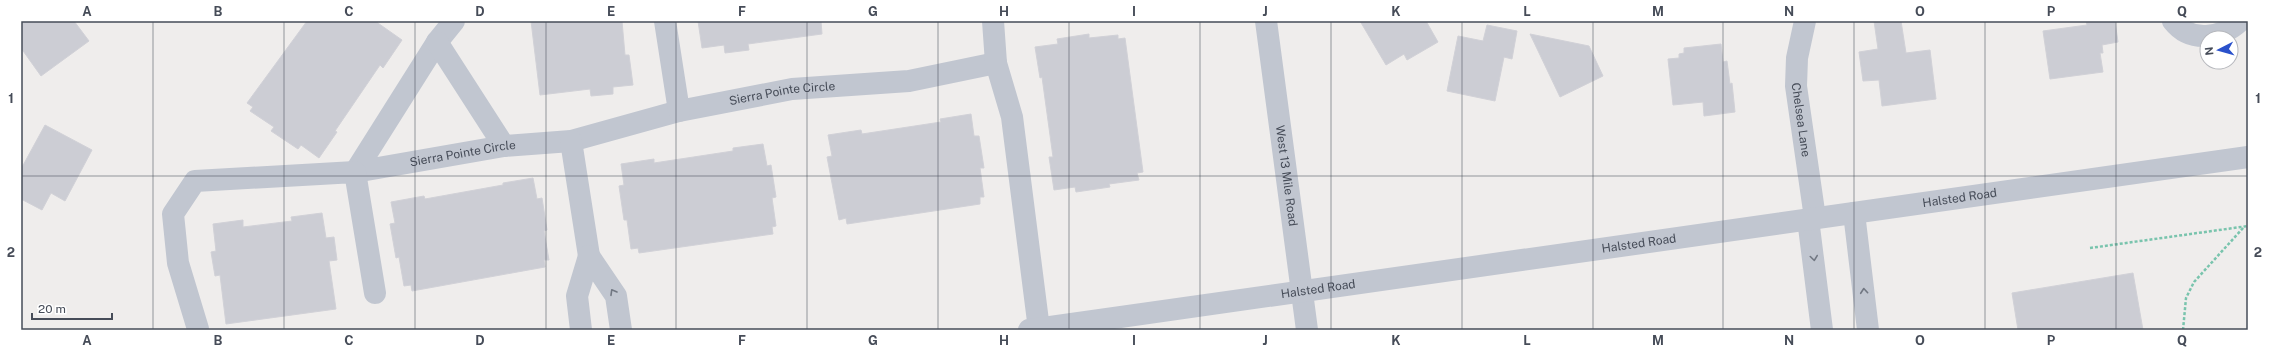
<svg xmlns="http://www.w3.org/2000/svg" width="2269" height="351" font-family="'Public Sans',sans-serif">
<rect width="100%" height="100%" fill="#efedec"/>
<!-- building -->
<g fill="#cccdd4" stroke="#d1d1d7">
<polygon points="21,21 74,21 89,41 41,76 21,48"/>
<polygon points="307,21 375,21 402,40 383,68 380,65 335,131 337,132 319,158 301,145 298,149 271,131 274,127 250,111 253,107 247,103"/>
<polygon points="531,21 622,21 625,55 629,55 633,85 613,87 613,94 591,96 590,89 540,95"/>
<polygon points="698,21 821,21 822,34 748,44 749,50 725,53 724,45 702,48"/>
<polygon points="1360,21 1426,21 1438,42 1407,60 1404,54 1386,65"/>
<polygon points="1874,21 1901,21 1906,53 1930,50 1936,99 1882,106 1879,80 1863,81 1859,52 1878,49"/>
<polygon points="2086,21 2115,21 2118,42 2102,45 2103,53 2100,53 2103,72 2050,79 2043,31 2087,25"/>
<polygon points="1487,25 1517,31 1512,59 1504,57 1495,101 1447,91 1458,36 1483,41"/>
<polygon points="1089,34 1089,38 1118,35 1118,39 1125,38 1143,172 1137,173 1139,180 1109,184 1110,187 1076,192 1075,187 1054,190 1049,157 1053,157 1042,77 1040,78 1035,47 1058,44 1057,39"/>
<polygon points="1530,34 1589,46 1603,76 1560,97"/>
<polygon points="1721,44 1723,62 1727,61 1730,84 1732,83 1735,112 1704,116 1703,102 1673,105 1668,59 1679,58 1679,54 1684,53 1684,48"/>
<polygon points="971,114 974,136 979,136 984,168 980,168 984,197 980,197 980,204 847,224 846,218 839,220 827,157 832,156 828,135 861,130 862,134 941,122 940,119"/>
<polygon points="45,125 92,150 65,201 51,193 42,210 21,199 21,169"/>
<polygon points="763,144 767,166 771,165 776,197 772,198 776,226 772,227 773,234 639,253 638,248 631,249 627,220 624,220 619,186 624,185 621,164 654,159 654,163 733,151 733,148"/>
<polygon points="533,178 537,199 542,198 547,230 544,231 549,260 544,260 545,267 412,291 411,285 404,286 399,257 396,258 390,224 395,223 391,202 424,196 425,199 503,185 503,183"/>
<polygon points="322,213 326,238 334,237 337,260 329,261 336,309 226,324 220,275 215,276 211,252 216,251 213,224 243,220 243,227 292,221 291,217"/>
<polygon points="2133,273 2143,330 2018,330 2012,293"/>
</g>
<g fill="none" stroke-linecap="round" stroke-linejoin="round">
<!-- path -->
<g stroke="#79c4ad" stroke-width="2.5" stroke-dasharray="3 2" stroke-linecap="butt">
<polyline points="2090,248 2248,226"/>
<polyline points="2183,330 2186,298 2194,282 2244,227"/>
</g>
<!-- minor -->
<g stroke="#c1c6d0" stroke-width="22">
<path id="s1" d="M454,21l-17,21 -82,130 149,-26 67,-5 108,-30 113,-22 117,-8 87,-18"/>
<polyline points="665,21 679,111"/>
<polyline points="993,21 996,63 1012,117 1039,329"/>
<path id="s2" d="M1266,21l41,309"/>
<path id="s3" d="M1805,21l-8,37 -1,28 19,132"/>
<path d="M2173,21c18,23 49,17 67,0"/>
<polyline points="437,42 504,146"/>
<polyline points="571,141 589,256"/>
<polyline points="1854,213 1868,330"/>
<polyline points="1808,219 1822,330"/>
<polyline points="198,329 178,263 173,214 195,181 355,172 375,293"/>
<polyline points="581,330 577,296 589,256 616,296 621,330"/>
<path id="s4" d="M1029,330l1219,-173"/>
</g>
</g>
<!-- one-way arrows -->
<defs><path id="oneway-chevron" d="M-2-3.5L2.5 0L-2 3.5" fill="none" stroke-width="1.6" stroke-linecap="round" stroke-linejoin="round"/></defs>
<g stroke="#717782">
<use href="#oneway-chevron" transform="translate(1814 258) rotate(82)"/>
<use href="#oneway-chevron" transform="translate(1864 291) rotate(-95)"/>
<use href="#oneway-chevron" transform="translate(613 292) rotate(-120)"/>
</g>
<!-- grid -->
<path fill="none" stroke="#464c58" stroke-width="1" stroke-opacity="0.55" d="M153,21v309M284,21v309M415,21v309M546,21v309M676,21v309M807,21v309M938,21v309M1069,21v309M1200,21v309M1331,21v309M1462,21v309M1593,21v309M1723,21v309M1854,21v309M1985,21v309M2116,21v309M21,176h2227"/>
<g text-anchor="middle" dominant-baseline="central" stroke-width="3" stroke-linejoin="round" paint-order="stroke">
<!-- street labels -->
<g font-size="12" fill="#464c58" stroke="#fff">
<text stroke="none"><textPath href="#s1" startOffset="616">Sierra Pointe Circle</textPath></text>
<text stroke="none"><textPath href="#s3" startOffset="100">Chelsea Lane</textPath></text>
<text stroke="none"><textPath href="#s1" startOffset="290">Sierra Pointe Circle</textPath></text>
<text stroke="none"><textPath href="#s2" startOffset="156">West 13 Mile Road</textPath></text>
<text stroke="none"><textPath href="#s4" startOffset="940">Halsted Road</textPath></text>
<text stroke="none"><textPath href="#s4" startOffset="616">Halsted Road</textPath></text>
<text stroke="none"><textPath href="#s4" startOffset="292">Halsted Road</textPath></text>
</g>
</g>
<!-- border -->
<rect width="2269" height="351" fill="none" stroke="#ffffff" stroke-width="44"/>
<!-- north arrow -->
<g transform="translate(2219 50) rotate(264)"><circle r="19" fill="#ffffff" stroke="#b5b7bc"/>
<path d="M0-3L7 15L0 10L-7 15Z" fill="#2a51cb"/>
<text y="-6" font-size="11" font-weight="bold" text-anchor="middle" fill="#464c58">N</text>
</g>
<!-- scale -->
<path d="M32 313v6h80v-6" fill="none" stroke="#464c58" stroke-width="2"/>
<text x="38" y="313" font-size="12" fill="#464c58" stroke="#ffffff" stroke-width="3" paint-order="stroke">20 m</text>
<rect x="22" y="22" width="2225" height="307" fill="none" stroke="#464c58" stroke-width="1.5"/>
<g font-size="13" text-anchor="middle" font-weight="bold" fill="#464c58">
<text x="87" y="16">A</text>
<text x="218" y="16">B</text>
<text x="349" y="16">C</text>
<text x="480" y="16">D</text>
<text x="611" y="16">E</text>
<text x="742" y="16">F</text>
<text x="873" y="16">G</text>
<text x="1004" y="16">H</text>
<text x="1134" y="16">I</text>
<text x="1265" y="16">J</text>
<text x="1396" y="16">K</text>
<text x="1527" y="16">L</text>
<text x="1658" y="16">M</text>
<text x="1789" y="16">N</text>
<text x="1920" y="16">O</text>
<text x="2051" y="16">P</text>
<text x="2182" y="16">Q</text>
<text x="11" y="103">1</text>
<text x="2258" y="103">1</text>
<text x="11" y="257">2</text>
<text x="2258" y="257">2</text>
<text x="87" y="345">A</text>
<text x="218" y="345">B</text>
<text x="349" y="345">C</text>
<text x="480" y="345">D</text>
<text x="611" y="345">E</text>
<text x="742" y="345">F</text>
<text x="873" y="345">G</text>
<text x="1004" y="345">H</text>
<text x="1134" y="345">I</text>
<text x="1265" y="345">J</text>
<text x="1396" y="345">K</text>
<text x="1527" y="345">L</text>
<text x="1658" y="345">M</text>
<text x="1789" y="345">N</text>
<text x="1920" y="345">O</text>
<text x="2051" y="345">P</text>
<text x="2182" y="345">Q</text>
</g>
</svg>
